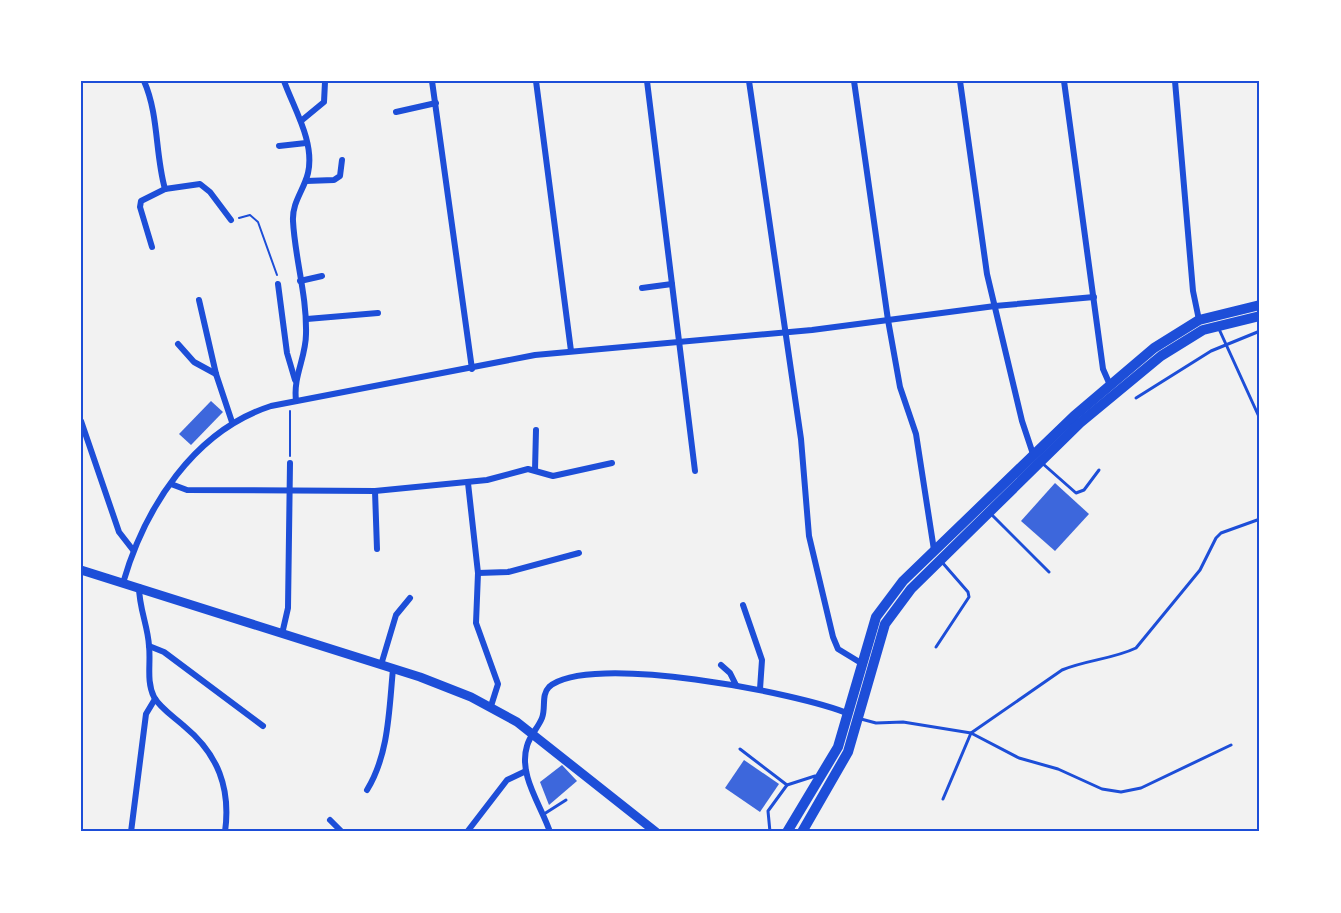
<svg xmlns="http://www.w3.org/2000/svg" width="1341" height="913" font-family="'Source Sans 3',sans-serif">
<rect width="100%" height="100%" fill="#f2f2f2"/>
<!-- building -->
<g fill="#3d67dc">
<polygon points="211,401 223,412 191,445 179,434"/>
<polygon points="1055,483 1089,514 1055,551 1021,521"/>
<polygon points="744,760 779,784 760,812 725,788"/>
<polygon points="562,765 577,781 549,805 540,782"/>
</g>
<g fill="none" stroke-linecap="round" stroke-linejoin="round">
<!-- path -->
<g stroke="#1d4ed8" stroke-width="2">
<polyline points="239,218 250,215 258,222 277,275"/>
<polyline points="290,456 290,411"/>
</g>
<!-- service -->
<g stroke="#1d4ed8" stroke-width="3">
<polyline points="1219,329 1260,419"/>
<polyline points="1136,398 1211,351 1260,331"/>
<polyline points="1042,463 1076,493 1084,490 1099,470"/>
<polyline points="990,513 1049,572"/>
<polyline points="936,647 969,597 968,592 941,561"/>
<polyline points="861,719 876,723 903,722 971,733 1019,758 1058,769 1102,789 1121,792 1141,788 1231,745"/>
<polyline points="740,749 787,785"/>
<path d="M943,799l28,-66 91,-63c24,-10 51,-11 74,-22l64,-78 16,-32 5,-5 39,-14"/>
<polyline points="544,814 566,800"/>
<polyline points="770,832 768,811 787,785 815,776"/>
</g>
<!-- minor -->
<g stroke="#1d4ed8" stroke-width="6">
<path d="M144,81c15,34 11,73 21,108"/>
<path d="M284,81c10,28 31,61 24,92 -4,17 -16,29 -15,48 2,38 14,74 13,113 0,23 -13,43 -10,66"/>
<polyline points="432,81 472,369"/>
<polyline points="536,81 571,351"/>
<polyline points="647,81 695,471"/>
<polyline points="749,81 801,439 809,536 833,637 838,649 861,663"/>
<polyline points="854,81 888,320 900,387 916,434 934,550"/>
<polyline points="960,81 987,274 1022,421 1033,454"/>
<polyline points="1064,81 1103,369 1110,385"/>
<polyline points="1175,81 1193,291 1199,320"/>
<polyline points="396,112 436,103"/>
<polyline points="301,121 324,102 325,82"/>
<polyline points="279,146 306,143"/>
<polyline points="306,181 334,180 340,176 342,160"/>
<polyline points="152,247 140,207 141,201 165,189 200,184 210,192 231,220"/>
<polyline points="300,281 322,276"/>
<polyline points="278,284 287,353 295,380"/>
<polyline points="642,288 672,284"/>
<polyline points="199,300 216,374 232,422"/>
<polyline points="307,319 378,313"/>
<polyline points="178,344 194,362 216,374"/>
<polyline points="81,421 119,532 133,550"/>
<polyline points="535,470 536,430"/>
<polyline points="468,483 478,573 476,623 498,684 491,706"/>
<polyline points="171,484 187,490 375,491 487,480 528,469 553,476 612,463"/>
<polyline points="375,491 377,549"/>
<polyline points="478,573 508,572 579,553"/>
<path d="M123,583c22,-76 71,-152 148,-177l264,-51 277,-25 183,-24 99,-9"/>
<path d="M139,587c0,21 9,39 10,59 2,17 -3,35 5,51 6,11 20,20 30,29 34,28 47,62 41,106"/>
<polyline points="743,605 762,660 760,689"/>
<polyline points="282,634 288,608 290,463"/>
<polyline points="149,646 164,652 263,726"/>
<polyline points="381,665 396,615 410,598"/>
<polyline points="721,665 730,673 736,685"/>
<path d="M367,790c22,-36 22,-80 26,-121"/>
<polyline points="330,820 342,832"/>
<polyline points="131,832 146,714 155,699"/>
<polyline points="467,832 507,780 526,771"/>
<path d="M550,832c-9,-27 -32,-57 -23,-86 3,-11 11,-18 15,-28 4,-10 -1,-23 7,-31 39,-35 251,6 300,27"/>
</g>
<!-- secondary -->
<polyline stroke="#1d4ed8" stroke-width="9" points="81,570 420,677 471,697 517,722 656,832"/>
<!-- primary -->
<g stroke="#1d4ed8" stroke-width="10">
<polyline points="787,832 838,747 876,617 903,581 1074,416 1154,348 1199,320 1260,305"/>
<polyline points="802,832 848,752 885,624 911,589 1080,423 1161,356 1203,330 1260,316"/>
</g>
</g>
<!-- border -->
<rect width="1341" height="913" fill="none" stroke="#ffffff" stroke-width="165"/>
<rect x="82" y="82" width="1176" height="748" fill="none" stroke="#1d4ed8" stroke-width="2"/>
</svg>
